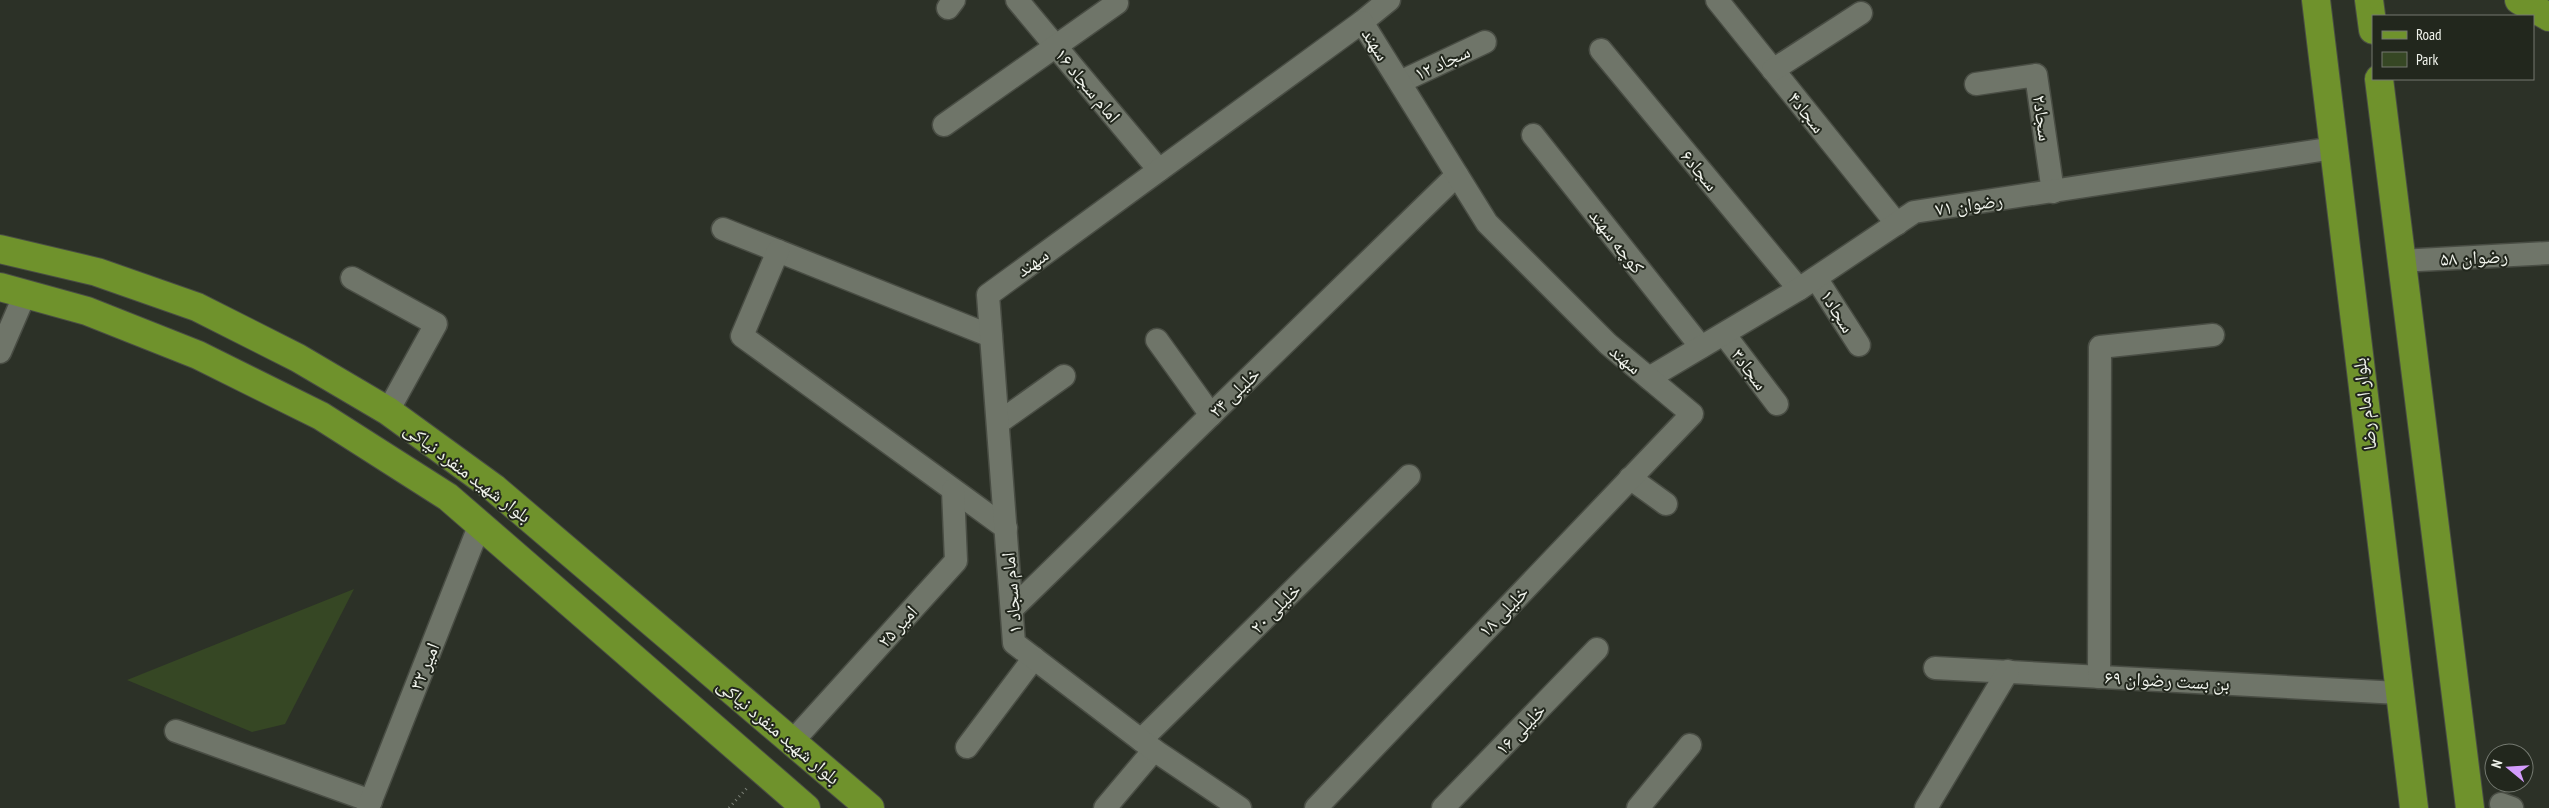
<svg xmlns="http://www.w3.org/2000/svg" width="2549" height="808" font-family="'PT Sans Narrow','Noto Naskh Arabic',sans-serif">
<rect width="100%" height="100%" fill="#2c3127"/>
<!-- green -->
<polygon fill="#364724" points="354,589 285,724 252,732 127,680"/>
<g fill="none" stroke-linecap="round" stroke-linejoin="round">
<defs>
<g id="minor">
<polyline points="1017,0 1159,170"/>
<polyline points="1717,0 1897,224"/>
<polyline points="948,8 954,0"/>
<polyline points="1362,22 1389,0"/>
<polyline points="1601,50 1799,289"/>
<polyline points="1773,70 1861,13"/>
<polyline points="1400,82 1485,42"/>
<polyline points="1976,84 2036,75 2053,192"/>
<polyline points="944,125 1117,3"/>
<polyline points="1533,135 1701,347"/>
<polyline points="723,229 991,336"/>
<polyline points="778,251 742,336 1006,528"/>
<polyline points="2400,261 2549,253"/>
<polyline points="352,278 436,324 388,411"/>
<polyline points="1816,278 1859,345"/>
<polyline points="1724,334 1777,404"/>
<polyline points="1157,340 1211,415"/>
<polyline points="0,352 25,294"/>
<polyline points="1649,378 1799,289 1914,212 2334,148"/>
<polyline points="998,423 1064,376"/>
<polyline points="1630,478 1666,504"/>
<polyline points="1012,609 1457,175"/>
<polyline points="1935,668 2399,693"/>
<polyline points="2099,677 2100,347 2213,335"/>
<polyline points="176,731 371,801"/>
<polyline points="1141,740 1409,476"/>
<polyline points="791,743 956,561 953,490"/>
<polyline points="967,747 1034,658"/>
<polyline points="2501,804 2512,808"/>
<polyline points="368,808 480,524"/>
<polyline points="1105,808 1154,750"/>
<polyline points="1240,808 1154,750 1014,643 988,295 1362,22 1487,223 1608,344 1692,414 1316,808"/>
<polyline points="1443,808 1597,649"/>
<polyline points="1638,808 1690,745"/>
<polyline points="1926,808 2008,671"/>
</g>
<g id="major">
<polyline points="2316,0 2414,808"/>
<polyline points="2369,0 2373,30"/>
<polyline points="2519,0 2549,17"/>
<polyline points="2379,79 2470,808"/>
<polyline points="0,249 97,272 197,307 298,358 388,411 494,488 870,808"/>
<polyline points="0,287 87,311 198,355 321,416 448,497 806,808"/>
</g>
</defs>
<!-- minor casing -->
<use href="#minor" stroke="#494d44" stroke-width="25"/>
<!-- major casing -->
<use href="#major" stroke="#494d44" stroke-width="30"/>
<!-- path -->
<polyline stroke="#7b8077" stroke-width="3" stroke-dasharray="1 4" stroke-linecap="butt" points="729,808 747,788"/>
<!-- minor -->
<use href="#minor" stroke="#6f7569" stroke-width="22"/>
<!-- major -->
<use href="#major" stroke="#6f922c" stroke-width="28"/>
</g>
<g text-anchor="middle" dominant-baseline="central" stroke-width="4" stroke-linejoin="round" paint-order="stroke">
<!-- street labels -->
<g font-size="19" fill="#f0f3ec" stroke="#22271d">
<text transform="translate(1376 44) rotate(58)">سهند</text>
<text transform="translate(1442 62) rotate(-25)">سجاد ۱۲</text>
<text transform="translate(1088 85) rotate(50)">امام سجاد ۱۶</text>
<text transform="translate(1807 112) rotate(51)">سجاد۴</text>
<text transform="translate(2043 118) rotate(82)">سجاد۲</text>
<text transform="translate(1700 170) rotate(50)">سجاد۶</text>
<text transform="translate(1969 204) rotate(-8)">رضوان ۷۱</text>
<text transform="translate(1617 241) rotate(52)">كوچه سهند</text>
<text transform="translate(2474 257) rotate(-3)">رضوان ۵۸</text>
<text transform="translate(1032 262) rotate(-36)">سهند</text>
<text transform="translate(1838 311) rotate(58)">سجاد۱</text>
<text transform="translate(1626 359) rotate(40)">سهند</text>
<text transform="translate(1750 369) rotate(53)">سجاد۳</text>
<text transform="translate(1234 392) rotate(-44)">خلیلی ۲۴</text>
<text transform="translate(2364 404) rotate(-97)">بلوار امام رضا</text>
<text transform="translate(468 472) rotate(37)">بلوار شهید منفرد نیاکی</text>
<text transform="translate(1011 593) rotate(-95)">امام سجاد ۱</text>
<text transform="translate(1275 608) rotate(-45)">خلیلی ۲۰</text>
<text transform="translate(1503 611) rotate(-46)">خلیلی ۱۸</text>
<text transform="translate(897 626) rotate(-48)">امیر ۲۵</text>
<text transform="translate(424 666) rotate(-68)">امیر ۳۲</text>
<text transform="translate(2167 680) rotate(3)">بن بست رضوان ۶۹</text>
<text transform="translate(1520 729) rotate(-46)">خلیلی ۱۶</text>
<text transform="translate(779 731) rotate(40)">بلوار شهید منفرد نیاکی</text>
</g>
</g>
<!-- legend -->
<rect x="2372" y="15" width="162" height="65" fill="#22271d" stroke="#747970"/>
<rect x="2382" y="31" width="25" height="8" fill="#6f922c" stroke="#747970"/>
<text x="2416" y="40" font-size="15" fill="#f0f3ec">Road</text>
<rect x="2382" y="52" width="25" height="15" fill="#364724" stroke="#747970"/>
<text x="2416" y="65" font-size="15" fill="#f0f3ec">Park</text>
<!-- north arrow -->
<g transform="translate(2509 768) rotate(288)"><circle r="24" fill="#22271d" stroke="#747970"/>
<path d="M0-4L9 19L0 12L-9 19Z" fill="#d39cfc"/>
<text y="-8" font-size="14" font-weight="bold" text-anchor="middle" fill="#f0f3ec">N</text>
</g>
</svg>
